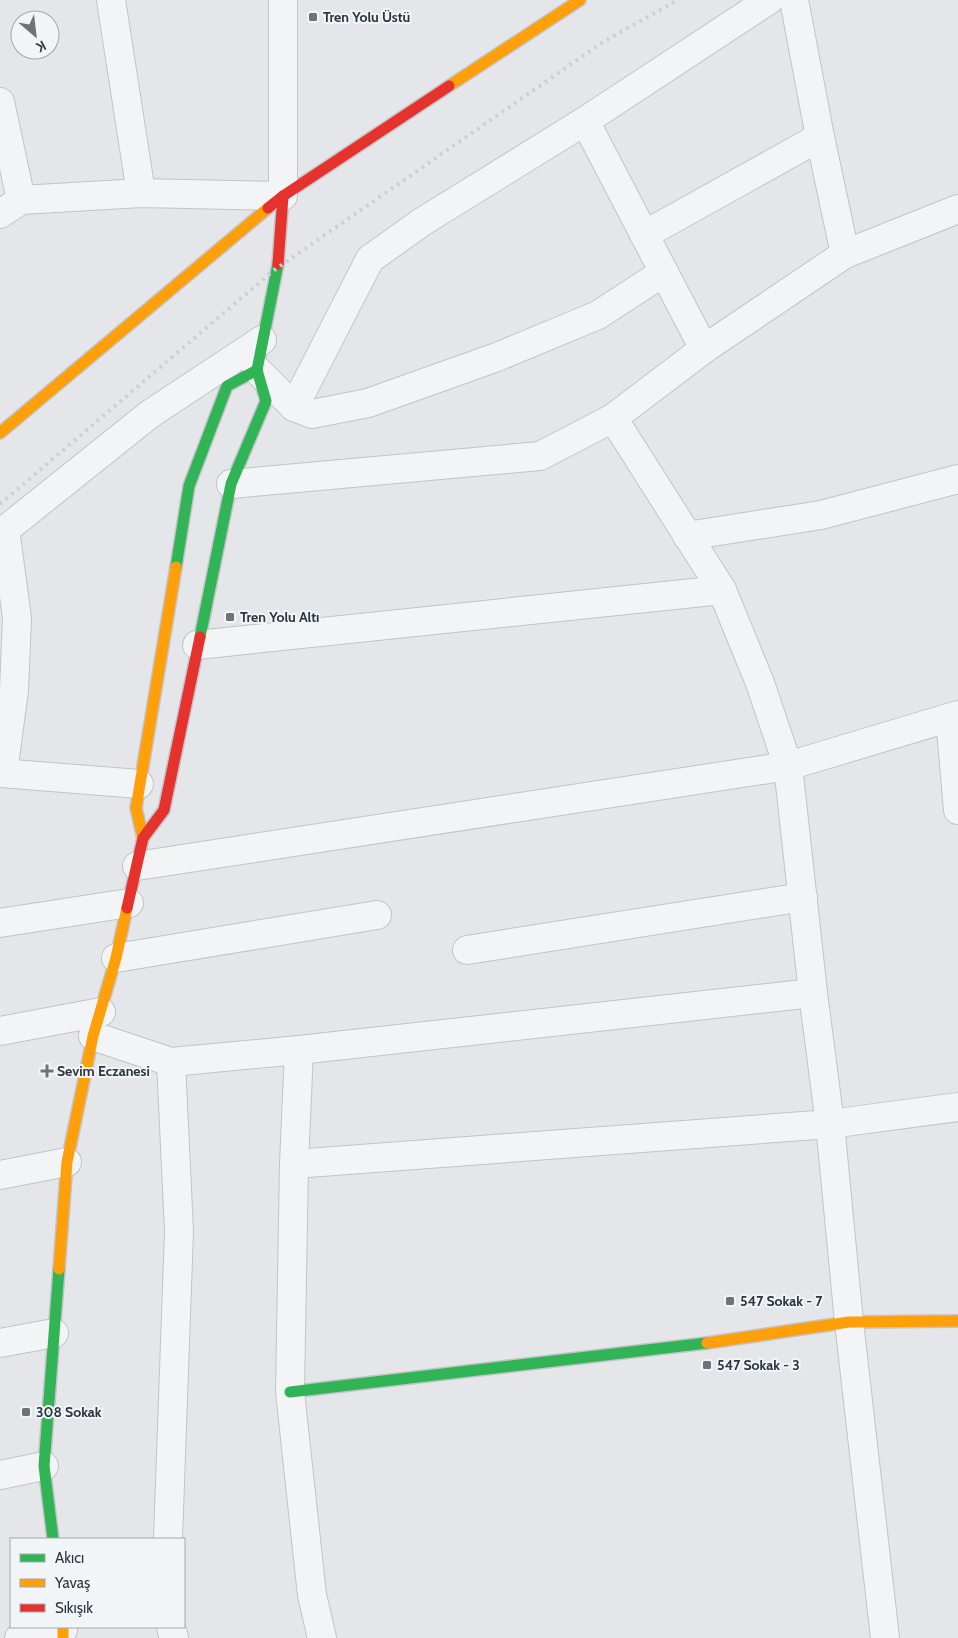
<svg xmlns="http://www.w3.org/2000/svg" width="958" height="1638" font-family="Cabin,sans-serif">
<rect width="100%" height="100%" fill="#e4e6e9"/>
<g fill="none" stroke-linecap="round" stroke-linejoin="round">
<defs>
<g id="street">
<polyline points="111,0 141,193"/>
<polyline points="794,0 820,137 845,254"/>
<polyline points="0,102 21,200"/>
<polyline points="585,121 704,349"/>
<polyline points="0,214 21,200 141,193 283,196 283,0"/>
<polyline points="644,235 820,137"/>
<polyline points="257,370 294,407 312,414 368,403 497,357 598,315 664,272"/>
<polyline points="294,407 370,259 422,222 585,121 769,0"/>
<polyline points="613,418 722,590 760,683 788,766 813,993 830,1124 849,1322 885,1638"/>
<polyline points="231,484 540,456 613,418 704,349 845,254 958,209"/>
<polyline points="0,534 150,414 262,340"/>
<polyline points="687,536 821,515 958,479"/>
<polyline points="197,645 722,590"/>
<polyline points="950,718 958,810"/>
<polyline points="0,773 139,784"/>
<polyline points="3,773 14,690 17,618 5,529"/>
<polyline points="137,866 788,766 958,715"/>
<polyline points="0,923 129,903"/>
<polyline points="467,950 803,897"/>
<polyline points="116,958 377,915"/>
<polyline points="0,1031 101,1012"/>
<polyline points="93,1036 171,1062 299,1050 813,993"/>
<polyline points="299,1050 294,1164 290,1392 312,1595 322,1638"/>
<polyline points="294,1164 830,1124 958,1107"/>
<polyline points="0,1175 67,1162"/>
<polyline points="0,1343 54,1333"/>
<polyline points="0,1475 44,1466"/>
<polyline points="168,1539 179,1231 171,1062"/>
<polyline points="171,1627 174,1638"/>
<polyline points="19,1638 63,1630"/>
</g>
<g id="fast">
<polyline points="176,567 189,486 227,386 257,370"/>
<polyline points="200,637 231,484 266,401 257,370 278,264"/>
<polyline points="290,1392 707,1343"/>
<polyline points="53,1539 44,1466 59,1269"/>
</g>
<g id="slow">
<polyline points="449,86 580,0"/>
<polyline points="0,433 268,208"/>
<polyline points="143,838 136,808 176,567"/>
<polyline points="59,1269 67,1162 93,1036 116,958 127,908"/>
<polyline points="707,1343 849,1322 958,1321"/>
<polyline points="63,1627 63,1638"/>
</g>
<g id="jam">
<polyline points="268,208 283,196 449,86"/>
<polyline points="278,264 283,196"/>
<polyline points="127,908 143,838 164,810 200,637"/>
</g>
</defs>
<!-- street casing -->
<use href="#street" stroke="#c2c4c7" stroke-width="30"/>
<!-- fast casing -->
<use href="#fast" stroke="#c2c4c7" stroke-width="14"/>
<!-- slow casing -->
<use href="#slow" stroke="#c2c4c7" stroke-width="14"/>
<!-- jam casing -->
<use href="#jam" stroke="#c2c4c7" stroke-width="14"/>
<!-- street -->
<use href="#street" stroke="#f3f4f5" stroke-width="28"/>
<!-- fast -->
<use href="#fast" stroke="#30b455" stroke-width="11"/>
<!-- slow -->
<use href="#slow" stroke="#ff9f0a" stroke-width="11"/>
<!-- jam -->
<use href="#jam" stroke="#e5322d" stroke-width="11"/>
<!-- rail -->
<polyline stroke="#ccced0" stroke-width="4" stroke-dasharray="2.5 5" stroke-linecap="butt" points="0,504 273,271 603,42 678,0"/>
</g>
<!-- markers -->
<g fill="#6c747b" stroke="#f2f5f7" stroke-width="2">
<rect x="308" y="12" width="10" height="10" rx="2.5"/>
<rect x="225" y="612" width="10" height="10" rx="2.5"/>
<path d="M44.5 1063.5h5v5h5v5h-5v5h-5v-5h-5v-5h5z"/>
<rect x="725" y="1296" width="10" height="10" rx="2.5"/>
<rect x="702" y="1360" width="10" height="10" rx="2.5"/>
<rect x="21" y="1407" width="10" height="10" rx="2.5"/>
</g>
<g text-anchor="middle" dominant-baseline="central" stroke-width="4" stroke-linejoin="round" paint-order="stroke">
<!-- poi labels -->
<g font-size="14" font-weight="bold" fill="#2c3640" stroke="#f2f5f7" text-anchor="start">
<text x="323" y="17">Tren Yolu Üstü</text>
<text x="240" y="617">Tren Yolu Altı</text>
<text x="57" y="1071">Sevim Eczanesi</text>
<text x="740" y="1301">547 Sokak - 7</text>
<text x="717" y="1365">547 Sokak - 3</text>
<text x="36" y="1412">308 Sokak</text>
</g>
</g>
<!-- legend -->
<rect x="10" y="1538" width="175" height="90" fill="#f2f5f7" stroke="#a3a9ae"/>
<rect x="20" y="1554" width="25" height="8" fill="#30b455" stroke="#a3a9ae"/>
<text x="55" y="1563" font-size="15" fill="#2c3640">Akıcı</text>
<rect x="20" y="1579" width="25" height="8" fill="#ff9f0a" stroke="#a3a9ae"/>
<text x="55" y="1588" font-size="15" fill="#2c3640">Yavaş</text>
<rect x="20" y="1604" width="25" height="8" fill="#e5322d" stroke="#a3a9ae"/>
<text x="55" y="1613" font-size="15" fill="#2c3640">Sıkışık</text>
<!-- north arrow -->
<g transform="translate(35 35) rotate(152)"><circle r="24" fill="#f2f5f7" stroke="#a3a9ae"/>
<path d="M0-4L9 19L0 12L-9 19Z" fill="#6c747b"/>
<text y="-8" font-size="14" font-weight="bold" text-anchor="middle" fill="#2c3640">K</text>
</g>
</svg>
